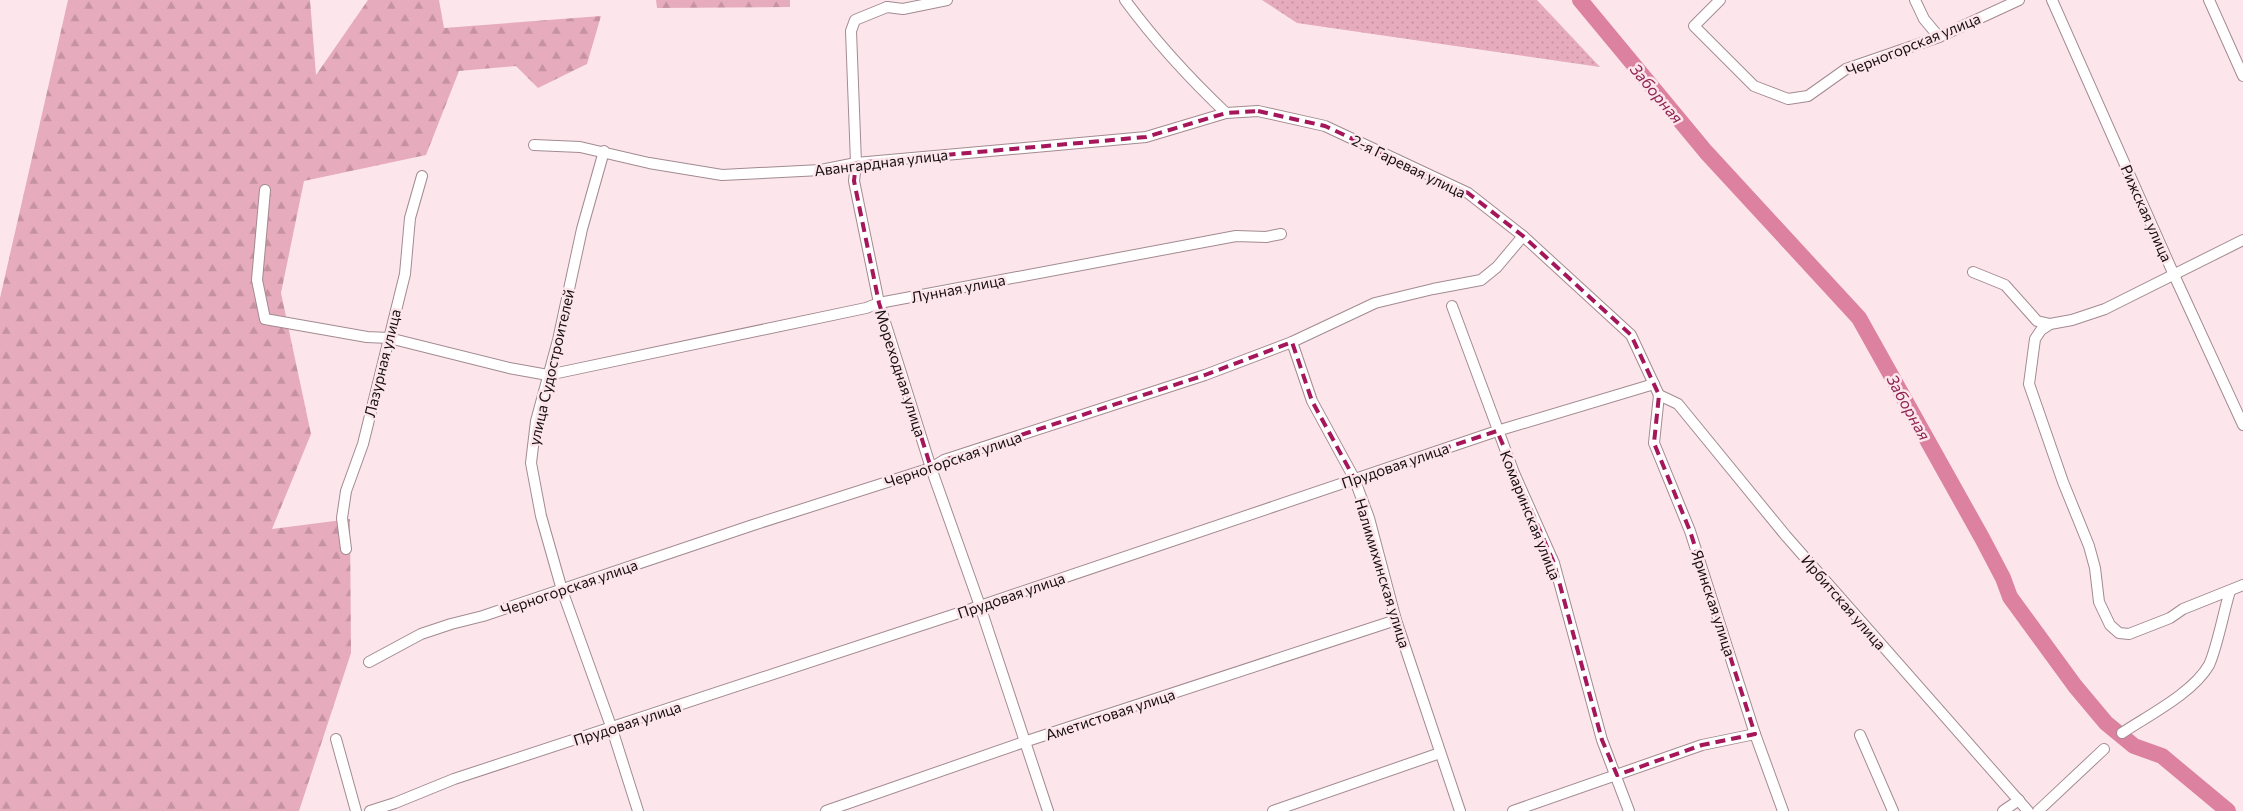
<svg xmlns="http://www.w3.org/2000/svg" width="2243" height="811" font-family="Commissioner,sans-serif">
<defs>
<pattern id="grass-dots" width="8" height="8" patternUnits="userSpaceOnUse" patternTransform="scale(1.25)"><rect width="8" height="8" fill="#e6abbc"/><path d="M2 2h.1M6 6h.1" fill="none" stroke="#c592a1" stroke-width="1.8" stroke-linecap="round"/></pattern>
<pattern id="forest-firs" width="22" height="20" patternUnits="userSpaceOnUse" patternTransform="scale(1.25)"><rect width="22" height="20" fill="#e6abbc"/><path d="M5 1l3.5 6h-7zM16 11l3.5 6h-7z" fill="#c592a1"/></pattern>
</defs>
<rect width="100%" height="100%" fill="#fce6ec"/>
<!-- grass -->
<polygon fill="url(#grass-dots)" points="1262,0 1537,0 1600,67 1297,23"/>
<!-- forest -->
<g fill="url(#forest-firs)">
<polygon points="68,0 310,0 316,75 368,0 439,0 444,28 601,16 587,64 538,88 516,66 459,71 426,155 304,181 281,293 311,434 272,529 350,519 351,653 299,811 0,811 0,298"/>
<polygon points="656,0 790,0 790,7 657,8"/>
</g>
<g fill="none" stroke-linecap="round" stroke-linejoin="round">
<!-- river -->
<polyline stroke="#dc819f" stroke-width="16" points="1580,0 1706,152 1859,318 1982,538 2003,578 2010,597 2075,686 2106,723 2134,746 2162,756 2228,811"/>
<defs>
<g id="minor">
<path d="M1125,0c31,42 63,77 101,113"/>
<polyline points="1720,0 1694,26 1754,86 1788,99 1808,96 1846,69 1939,37 2019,0"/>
<polyline points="1915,0 1924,19 1939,37"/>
<polyline points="2052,0 2174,275 2243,425"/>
<polyline points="2209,0 2243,76"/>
<polyline points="887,7 855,20 851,31 856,163 854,181 879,303 931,468 980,606 1048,811"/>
<polyline points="887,7 903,9 947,0"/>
<polyline points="534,145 580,147 649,163 722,175 821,170 856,163 1146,137 1226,113 1258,111 1325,126 1468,193 1523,236 1631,335 1659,395"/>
<polyline points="604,151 582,229 558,340 536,421 531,463 541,516 562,590 612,729 638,811"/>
<polyline points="265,190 257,280 265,319 367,337 389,338 509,368 548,375 866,308 879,303 1236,236 1266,237 1281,234"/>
<polyline points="2243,240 2105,309 2072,320 2050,324 2041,330 2035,339 2029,384 2063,482 2089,546 2095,568 2099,602 2110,625 2119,633 2129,634 2170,618 2183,609 2243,585"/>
<polyline points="1973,272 2005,285 2037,321 2050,324"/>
<polyline points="1452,306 1514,473 1554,563 1602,740 1629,811"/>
<polyline points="1292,342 1312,401 1354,478 1369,518 1396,620 1460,811"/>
<polyline points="1659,395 1678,404 1786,536 2028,811"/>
<polyline points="1659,395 1654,443 1690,531 1755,734 1783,811"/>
<polyline points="346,549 342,518 346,491 363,444 405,274 410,218 422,176"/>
<polyline points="369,662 421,634 451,624 483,616 753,525 931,468 944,460 1205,375 1292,342 1375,303 1433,289 1481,280 1497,267 1523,236"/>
<path d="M2122,733c27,-18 71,-40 87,-68 8,-17 15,-55 21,-74"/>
<polyline points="1860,735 1893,811"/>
<polyline points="336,739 356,811"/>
<polyline points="370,811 395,803 454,779 980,606 1497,431 1654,384"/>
<polyline points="826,811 1024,742 1396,620"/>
<polyline points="1273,811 1440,753"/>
<polyline points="1513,811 1702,745 1755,734"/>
<polyline points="2003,811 2019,800"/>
<polyline points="2038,811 2104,749"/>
</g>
</defs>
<!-- minor casing -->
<use href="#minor" stroke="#a38a91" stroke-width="12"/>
<!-- minor -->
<use href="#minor" stroke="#fff" stroke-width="10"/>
</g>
<!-- marked area -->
<path fill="none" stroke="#a5165a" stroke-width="4" stroke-dasharray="10 6" stroke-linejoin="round" d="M1258,111l67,15 143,67 55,43 108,99 28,60 -5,48 36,88 65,203 -53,11 -85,30 -15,-35 -48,-177 -57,-132 -143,47 -42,-77 -20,-59 -87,33 -261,85 -13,8 -52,-165 -25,-122 2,-18 290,-26 80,-24z"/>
<g text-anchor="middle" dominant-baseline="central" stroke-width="5" stroke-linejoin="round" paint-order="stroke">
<!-- street labels -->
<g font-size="15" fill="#170e11" stroke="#fce6ec">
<text transform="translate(1913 44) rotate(-22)">Черногорская улица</text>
<text transform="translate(881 162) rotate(-7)">Авангардная улица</text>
<text transform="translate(1409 166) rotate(26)">2-я Гаревая улица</text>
<text transform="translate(2147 213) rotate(66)">Рижская улица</text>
<text transform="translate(958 288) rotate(-11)">Лунная улица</text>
<text transform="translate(382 363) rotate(-76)">Лазурная улица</text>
<text transform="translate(551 367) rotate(-77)">улица Судостроителей</text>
<text transform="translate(901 373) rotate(72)">Мореходная улица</text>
<text transform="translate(953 459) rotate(-19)">Черногорская улица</text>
<text transform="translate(1395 465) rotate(-19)">Прудовая улица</text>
<text transform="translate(1531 515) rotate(68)">Комаринская улица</text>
<text transform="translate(1383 573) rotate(73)">Налимихинская улица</text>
<text transform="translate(569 587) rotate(-19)">Черногорская улица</text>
<text transform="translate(1011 595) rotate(-19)">Прудовая улица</text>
<text transform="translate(1844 602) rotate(49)">Ирбитская улица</text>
<text transform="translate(1714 603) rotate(72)">Яринская улица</text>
<text transform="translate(1110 714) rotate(-18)">Аметистовая улица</text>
<text transform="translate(627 723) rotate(-18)">Прудовая улица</text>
</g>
<!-- water labels -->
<g font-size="16" font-style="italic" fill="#8f2452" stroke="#fce6ec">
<text transform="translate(1657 93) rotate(50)">Заборная</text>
<text transform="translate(1909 407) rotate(61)">Заборная</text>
</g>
</g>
</svg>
